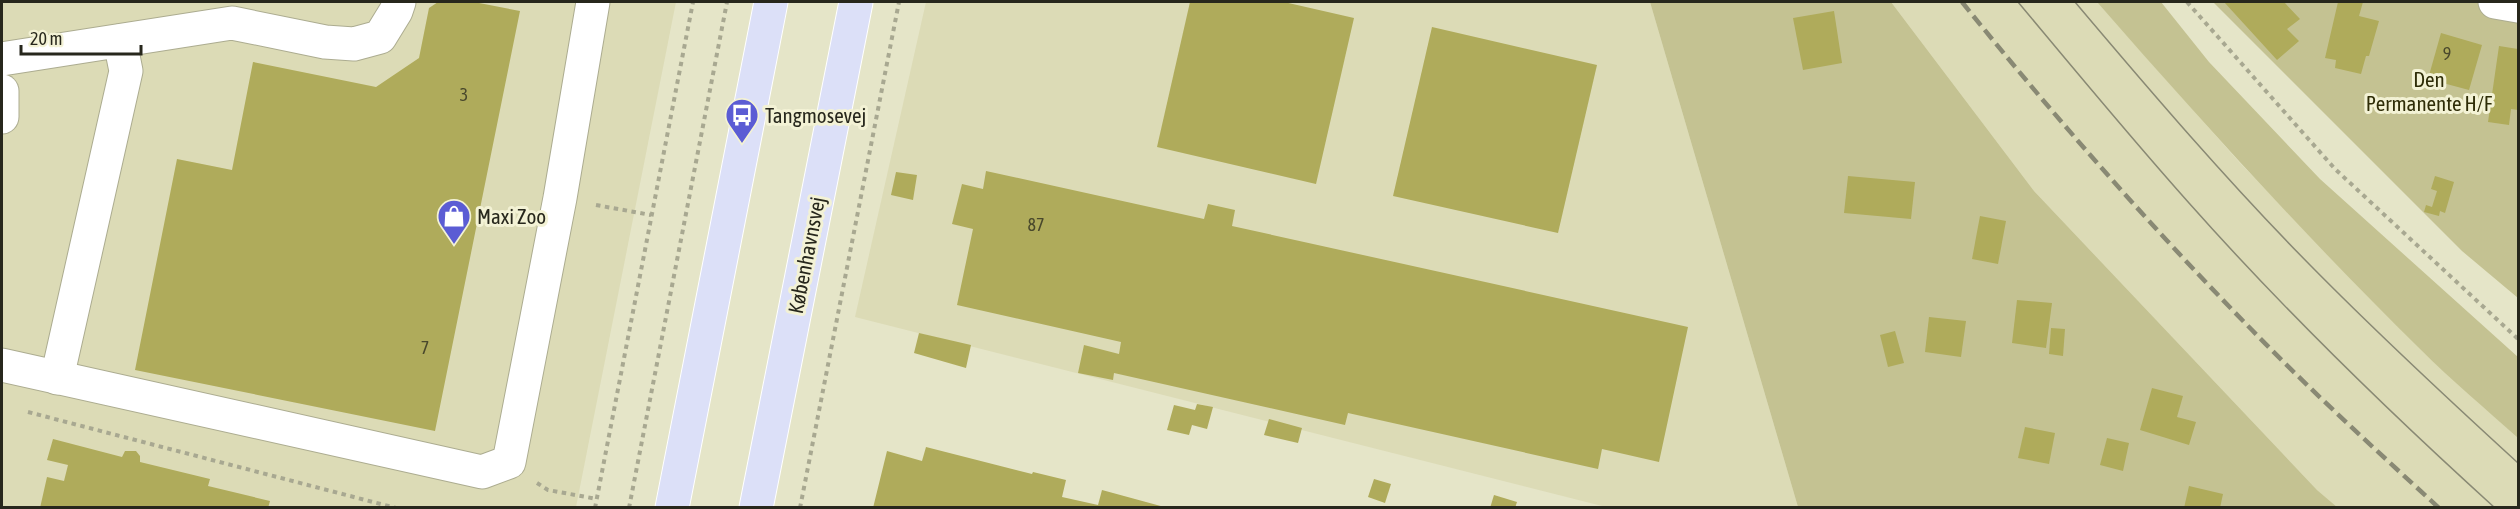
<svg xmlns="http://www.w3.org/2000/svg" width="2520" height="509" font-family="'Asap Condensed',sans-serif">
<rect width="100%" height="100%" fill="#e5e5c8"/>
<!-- built -->
<g fill="#dcdbb6">
<polygon points="2,2 676,2 576,507 2,507"/>
<polygon points="926,2 1650,2 1798,507 1606,507 855,317"/>
<polygon points="1891,2 2097,2 2240,163 2325,251 2422,351 2518,438 2518,507 2337,507 2317,490 2034,191"/>
</g>
<!-- green -->
<g fill="#c4c292">
<polygon points="1650,2 1891,2 2034,191 2317,490 2337,507 1798,507"/>
<path d="M2097,2h64l48,60 111,117 198,178v81c-32,-29 -66,-57 -97,-88 -113,-111 -220,-229 -324,-348z"/>
<polygon points="2213,2 2518,2 2518,298 2462,251"/>
</g>
<!-- building -->
<g fill="#afab5b">
<polygon points="438,2 474,2 520,11 435,431 135,370 177,159 232,170 253,62 376,87 419,58 429,8"/>
<polygon points="1190,2 1284,2 1354,18 1316,184 1157,147"/>
<polygon points="2224,2 2284,2 2300,19 2287,29 2299,41 2277,60"/>
<polygon points="2338,2 2363,2 2359,16 2379,21 2369,56 2366,56 2361,74 2335,68 2336,60 2325,58"/>
<polygon points="1834,11 1842,63 1803,70 1793,18"/>
<polygon points="1432,27 1597,65 1558,233 1393,196"/>
<polygon points="2441,33 2482,45 2469,90 2428,79"/>
<polygon points="2499,46 2518,49 2518,110 2511,109 2509,125 2488,122"/>
<polygon points="986,171 1204,219 1208,204 1235,210 1232,226 1688,327 1659,462 1602,449 1598,469 1348,413 1345,425 1114,373 1113,380 1078,373 1084,345 1119,354 1121,342 957,305 973,229 952,224 962,184 983,189"/>
<polygon points="896,172 917,175 913,200 891,195"/>
<polygon points="1848,176 1915,182 1911,219 1844,213"/>
<polygon points="2435,176 2454,182 2445,213 2440,211 2439,216 2424,212 2426,205 2432,207 2437,191 2431,189"/>
<polygon points="1980,216 2006,221 1998,264 1972,259"/>
<polygon points="2017,300 2052,303 2046,348 2012,343"/>
<polygon points="1929,317 1966,321 1961,357 1925,352"/>
<polygon points="2051,328 2065,329 2063,356 2049,354"/>
<polygon points="1895,331 1904,363 1888,367 1880,335"/>
<polygon points="919,333 971,345 966,368 914,353"/>
<polygon points="2152,388 2183,396 2177,417 2196,422 2189,445 2140,430"/>
<polygon points="1197,404 1213,407 1207,429 1192,425 1189,435 1167,430 1174,405 1195,410"/>
<polygon points="1269,419 1302,428 1298,443 1264,435"/>
<polygon points="2025,427 2055,433 2049,464 2018,458"/>
<polygon points="2107,438 2129,443 2123,471 2100,465"/>
<polygon points="53,439 122,457 125,451 136,451 140,456 140,462 210,479 208,486 270,501 268,508 40,508 47,477 64,481 68,465 47,460"/>
<polygon points="926,447 1032,474 1033,472 1066,480 1062,497 1098,505 1102,490 1168,508 873,508 887,451 922,461"/>
<polygon points="1374,479 1391,484 1385,503 1368,497"/>
<polygon points="2189,486 2223,494 2220,508 2184,508"/>
<polygon points="1494,495 1517,502 1515,508 1490,508"/>
</g>
<g fill="none" stroke-linecap="round" stroke-linejoin="round">
<defs>
<g id="minor">
<polyline points="2495,2 2518,6"/>
<polyline points="2,59 232,23 325,42 354,44 380,37 396,11 399,2"/>
<polyline points="2,91 2,117"/>
<polyline points="2,365 482,472 509,462 560,198 593,2"/>
<polyline points="57,378 126,71 120,41"/>
</g>
<g id="major">
<polyline points="672,508 771,2"/>
<polyline points="756,508 856,2"/>
</g>
</defs>
<!-- minor casing -->
<use href="#minor" stroke="#acac90" stroke-width="35"/>
<!-- major casing -->
<use href="#major" stroke="#fff" stroke-width="35"/>
<!-- path -->
<g stroke="#a8a891" stroke-width="4" stroke-dasharray="4.5 4.5" stroke-linecap="butt">
<polyline points="2187,2 2335,169 2518,339"/>
<polyline points="596,205 651,215"/>
<polyline points="28,412 396,508"/>
<polyline points="537,483 548,490 597,499"/>
<polyline points="595,508 693,2"/>
<polyline points="629,508 727,2"/>
<polyline points="800,508 899,2"/>
</g>
<!-- minor -->
<use href="#minor" stroke="#fff" stroke-width="33"/>
<!-- major -->
<use href="#major" stroke="#dce0f8" stroke-width="33"/>
<!-- tram -->
<g stroke="#898974" stroke-width="1.5">
<path d="M2018,2c56,67 112,135 171,201 95,107 200,209 306,305"/>
<path d="M2075,2c76,90 153,180 236,264 67,68 137,133 207,197"/>
</g>
<!-- rail -->
<path stroke="#898974" stroke-width="4.5" stroke-dasharray="12 6" stroke-linecap="butt" d="M1962,2c91,113 187,223 289,327 60,62 124,120 188,179"/>
</g>
<!-- icons -->
<defs>
<symbol id="bus-pin" viewBox="-11 -11 22 30"><path d="M0 17L-7.5 6A9.5 9.5 0 1 1 7.5 6Z" fill="#5b5cd4" stroke="#f3f2d5"/><path d="M-5-6H5V4H4V6H2V4H-2V6H-4V4H-5ZM-3.5-4V0h7V-4ZM-3.5 1.2v1.5H-2V1.2ZM2 1.2v1.5H3.5V1.2Z" fill="#fff"/></symbol>
<symbol id="shop-pin" viewBox="-11 -11 22 30"><path d="M0 17L-7.5 6A9.5 9.5 0 1 1 7.5 6Z" fill="#5b5cd4" stroke="#f3f2d5"/><path d="M-5-2.5h2.3a2.7 3.5 0 0 1 5.4 0H5L5.5 6h-11ZM-1.5-2.5h3a1.5 2.3 0 0 0-3 0Z" fill="#fff"/></symbol>
</defs>
<g fill-rule="evenodd">
<use href="#bus-pin" x="723" y="96" width="38" height="52"/>
<use href="#shop-pin" x="435" y="197" width="38" height="52"/>
</g>
<g text-anchor="middle" dominant-baseline="central" stroke-width="6" stroke-linejoin="round" paint-order="stroke">
<!-- number labels -->
<g font-size="18" fill="#49482c">
<text x="2447" y="53">9</text>
<text x="464" y="94">3</text>
<text x="1036" y="224">87</text>
<text x="425" y="347">7</text>
</g>
<!-- park labels -->
<g font-size="21" fill="#2e2c07" stroke="#f3f2d5">
<text x="2429" y="79">Den<tspan x="2429" dy="24">Permanente H/F</tspan></text>
</g>
<!-- poi labels -->
<g font-size="21" fill="#27271c" stroke="#f3f2d5" text-anchor="start">
<text x="765" y="115">Tangmosevej</text>
<text x="477" y="216">Maxi Zoo</text>
</g>
<!-- street labels -->
<g font-size="21" fill="#27271c" stroke="#f3f2d5">
<text transform="translate(806 255) rotate(-79)">Københavnsvej</text>
</g>
</g>
<!-- border -->
<rect width="2520" height="509" fill="none" stroke="#27271c" stroke-width="6"/>
<!-- scale -->
<path d="M21 45v9h120v-9" fill="none" stroke="#27271c" stroke-width="3"/>
<text x="30" y="45" font-size="18" fill="#27271c" stroke="#f3f2d5" stroke-width="4.5" paint-order="stroke">20 m</text>
</svg>
